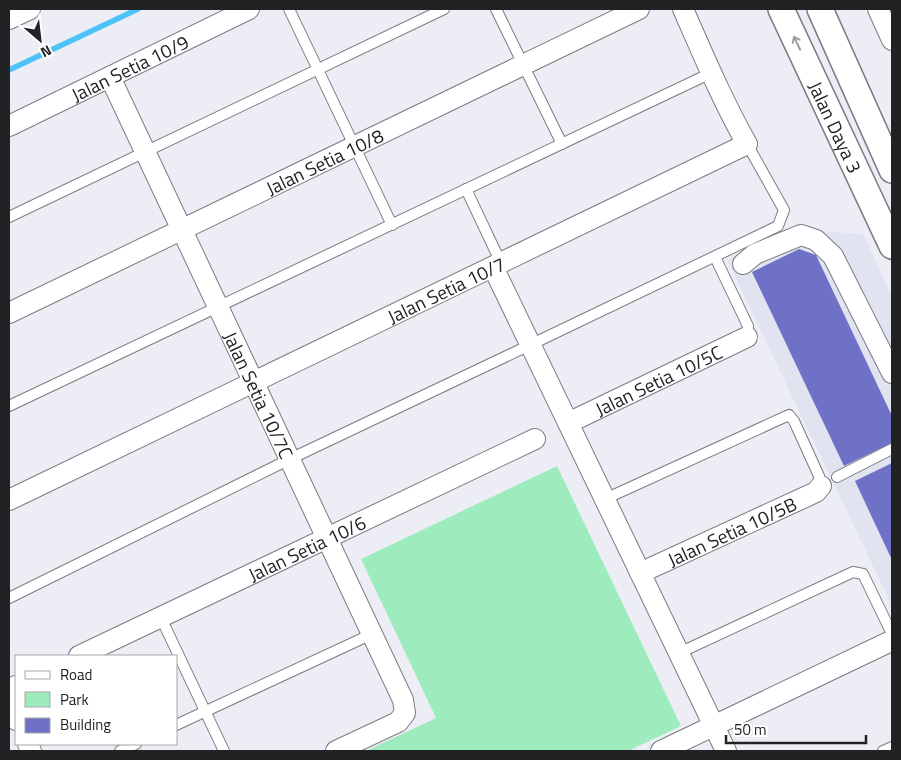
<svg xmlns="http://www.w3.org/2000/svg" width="901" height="760" font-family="'Titillium Web',sans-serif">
<rect width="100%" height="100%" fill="#edeef5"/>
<!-- built -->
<polygon fill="#e1e3f1" points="794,229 863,234 892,296 892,606 727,260"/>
<!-- green -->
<polygon fill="#9eecbe" points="557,466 681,726 628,751 366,751 436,718 361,559"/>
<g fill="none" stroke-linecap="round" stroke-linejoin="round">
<!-- stream -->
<polyline stroke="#4ec3f7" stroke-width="5.5" points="9,70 138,9"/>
</g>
<!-- building -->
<g fill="#6e71c6">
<polygon points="799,249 816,255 892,416 892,443 844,466 752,272"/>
<polygon points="892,463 892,560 855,481"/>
</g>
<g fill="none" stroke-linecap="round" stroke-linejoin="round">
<defs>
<g id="service">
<polyline points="289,9 392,225"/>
<polyline points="496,9 562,144"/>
<polyline points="466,189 501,263"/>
<polyline points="9,217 444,9"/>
<polyline points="715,257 748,326 747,337"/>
<polyline points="9,406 711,73"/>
<polyline points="837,477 892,449"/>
<polyline points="605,499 789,415 794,421 819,476 821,486"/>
<polyline points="9,598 290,459 530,345 778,226 784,210 747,144"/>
<polyline points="161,618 224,751"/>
<polyline points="679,653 853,572 863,574 892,634 891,641"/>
<polyline points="176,725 372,634"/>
<polyline points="120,751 136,744"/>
<polyline points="883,751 892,747"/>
</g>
<g id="minor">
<polyline points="878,9 892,40"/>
<polyline points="9,19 30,9"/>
<path id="s1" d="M110,77l293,623 2,13 -7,9 -62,29"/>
<path id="s2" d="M9,126l240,-117"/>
<polyline points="743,264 755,254 801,235 816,240 833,256 892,373"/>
<polyline points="493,267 726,751"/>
<path id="s3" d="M9,313l630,-304"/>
<path id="s4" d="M568,423l179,-86"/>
<path id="s5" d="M9,500l738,-356c-25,-44 -44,-90 -64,-135"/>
<path id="s6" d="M640,573l176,-81 5,-6"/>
<path id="s7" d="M79,656l456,-217"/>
<polyline points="9,690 16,686"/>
<polyline points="9,704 16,720"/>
<polyline points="28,744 31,751"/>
<polyline points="661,751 891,641"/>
</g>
<g id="tertiary">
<path id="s8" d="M781,9l111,237"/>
<polyline points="820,9 892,170"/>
</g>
</defs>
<!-- service casing -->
<use href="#service" stroke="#7b7c82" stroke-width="12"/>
<!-- minor casing -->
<use href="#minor" stroke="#7b7c82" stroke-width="22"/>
<!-- tertiary casing -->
<use href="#tertiary" stroke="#7b7c82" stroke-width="28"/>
<!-- service -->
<use href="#service" stroke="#fff" stroke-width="10"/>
<!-- minor -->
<use href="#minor" stroke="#fff" stroke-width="20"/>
<!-- tertiary -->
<use href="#tertiary" stroke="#fff" stroke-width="25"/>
</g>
<!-- one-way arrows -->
<defs><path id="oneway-shaft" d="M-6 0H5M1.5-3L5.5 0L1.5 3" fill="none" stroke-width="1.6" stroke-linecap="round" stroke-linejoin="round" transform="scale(1.25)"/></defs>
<use stroke="#9b9c9c" href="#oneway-shaft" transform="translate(797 43) rotate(-115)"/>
<g text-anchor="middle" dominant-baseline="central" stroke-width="4" stroke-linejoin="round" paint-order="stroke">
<!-- street labels -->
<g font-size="19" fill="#212224" stroke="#fff">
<text stroke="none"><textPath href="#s2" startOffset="134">Jalan Setia 10/9</textPath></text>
<text stroke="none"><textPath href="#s8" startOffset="130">Jalan Daya 3</textPath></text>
<text stroke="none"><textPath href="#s3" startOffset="350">Jalan Setia 10/8</textPath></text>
<text stroke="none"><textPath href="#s5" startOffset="485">Jalan Setia 10/7</textPath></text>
<text stroke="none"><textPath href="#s4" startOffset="100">Jalan Setia 10/5C</textPath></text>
<text stroke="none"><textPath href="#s1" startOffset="351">Jalan Setia 10/7C</textPath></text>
<text stroke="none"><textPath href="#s6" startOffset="101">Jalan Setia 10/5B</textPath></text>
<text stroke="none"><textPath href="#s7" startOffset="252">Jalan Setia 10/6</textPath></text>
</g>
</g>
<!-- border -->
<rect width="901" height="760" fill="none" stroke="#212224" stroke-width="20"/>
<!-- legend -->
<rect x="15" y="655" width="162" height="90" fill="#ffffff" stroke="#a6a7a7"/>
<rect x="25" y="671" width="25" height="8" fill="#ffffff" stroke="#a6a7a7"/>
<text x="60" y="680" font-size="15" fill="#212224">Road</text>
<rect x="25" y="692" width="25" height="15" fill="#9eecbe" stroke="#a6a7a7"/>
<text x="60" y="705" font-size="15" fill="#212224">Park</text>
<rect x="25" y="718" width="25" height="15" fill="#6e71c6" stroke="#a6a7a7"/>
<text x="60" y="730" font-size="15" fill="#212224">Building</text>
<!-- north arrow -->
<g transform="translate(40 40) rotate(152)" stroke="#ffffff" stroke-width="4" paint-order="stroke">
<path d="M0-4L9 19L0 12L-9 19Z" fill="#212224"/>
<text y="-8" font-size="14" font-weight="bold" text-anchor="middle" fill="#212224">N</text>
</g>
<!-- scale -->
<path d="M726 735v8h140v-8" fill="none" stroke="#212224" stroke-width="2.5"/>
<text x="734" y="735" font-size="15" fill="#212224" stroke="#ffffff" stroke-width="4" paint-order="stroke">50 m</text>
</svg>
